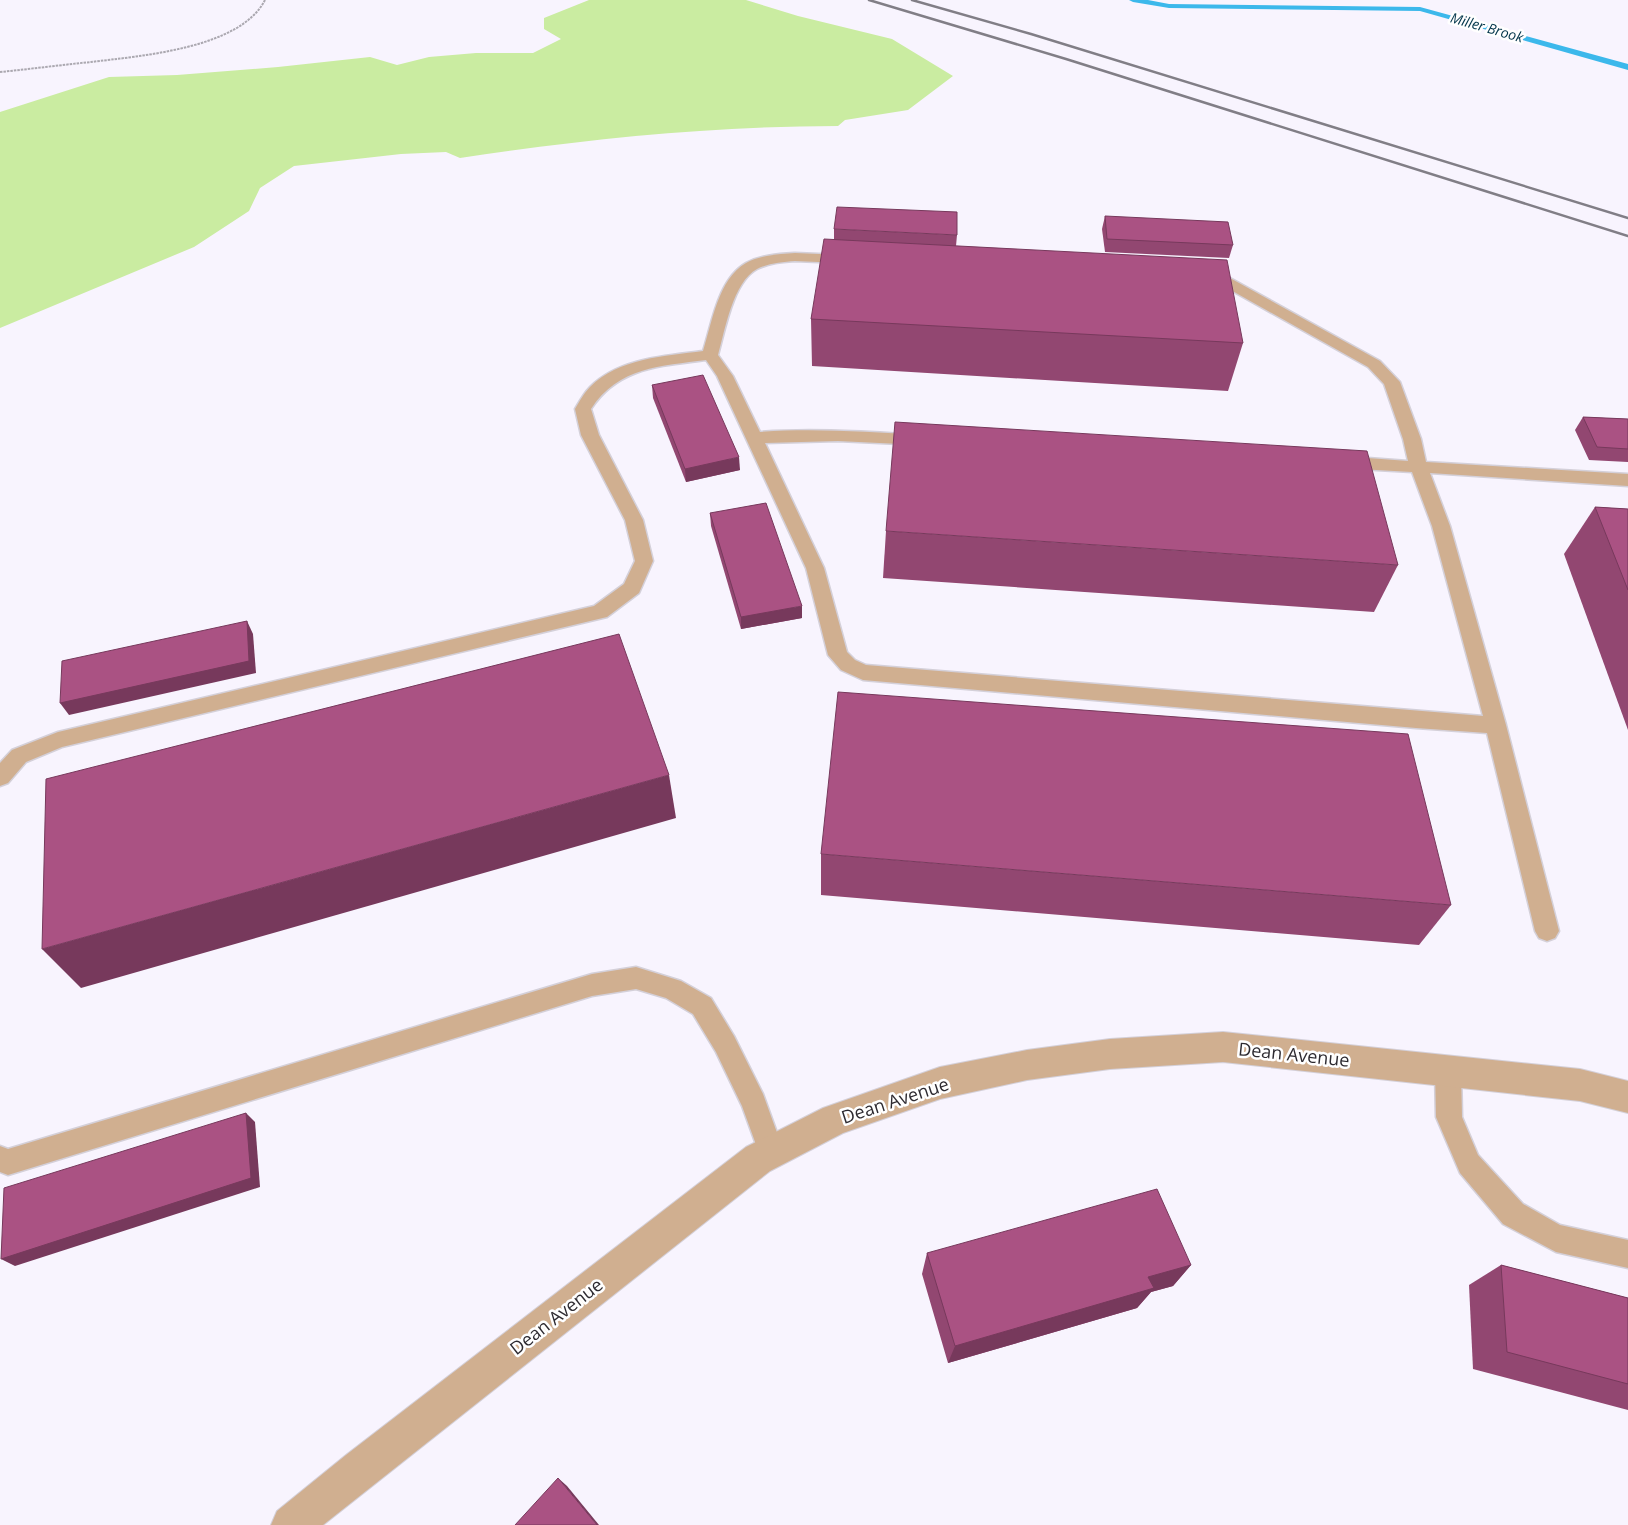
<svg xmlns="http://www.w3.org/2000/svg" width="1628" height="1525" font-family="'Open Sans',sans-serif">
<rect width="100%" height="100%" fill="#f8f4fe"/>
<!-- green -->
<path fill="#caeca1" d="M589,0h157l52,16 94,23 61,37 -45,34 -63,10 -7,6c-127,0 -253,13 -378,32l-14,-6 -45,2 -107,12 -34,22 -11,23 -55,36 -194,81v-216l109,-35 68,-2 101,-8 92,-10 27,8 32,-8 47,-4h57l28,-14 -17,-10v-11z"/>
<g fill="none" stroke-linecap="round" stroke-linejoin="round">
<!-- stream -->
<polygon fill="#3cb8eb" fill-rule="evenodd" points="1129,0 1148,0 1169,4 1420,7 1628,64 1628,70 1420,11 1169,8 1133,2"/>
<defs>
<g id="service">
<path d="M795,253l403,17 32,8 150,83 20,21 21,57 5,23 202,12v12l-198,-13 20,53 56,199 53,206 -4,7 -8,3 -8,-3 -4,-7 -48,-198 -71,-5 -553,-48 -22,-10 -13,-15 -22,-87 -89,-192 -11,-16c-45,6 -88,7 -115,49l8,26 44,85 10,41 -14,32 -32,24 -545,130 -36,15 -18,21 -8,3v-23l12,-13 46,-18 536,-126 30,-22 11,-23 -10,-41 -44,-85 -6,-26c4,-7 9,-16 15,-22 29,-29 75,-31 113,-36 9,-28 15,-72 43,-88 15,-8 33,-9 49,-10zM795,261l403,17 22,6 148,83 16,17 19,55 5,22 -67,-5 -6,2 -3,4 3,4 6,2 71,4 20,54 51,190 -617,-51 -11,-5 -8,-8 -23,-84 -59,-125 73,-2 83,4 6,-1 3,-4 -3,-4 -6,-1c-54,-3 -107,-7 -161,-3l-27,-56 -15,-21c7,-25 15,-73 39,-86 12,-6 25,-7 38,-8z"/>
<polygon points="636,967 681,981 711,998 734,1036 763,1094 784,1152 780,1161 771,1165 762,1161 742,1106 716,1052 693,1014 666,998 636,989 592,996 8,1175 0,1172 0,1146 8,1149 592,974"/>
<polygon points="1448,1059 1457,1063 1461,1071 1462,1117 1478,1155 1523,1204 1560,1225 1628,1240 1628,1268 1556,1252 1503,1224 1460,1173 1436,1117 1435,1071 1439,1063"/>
</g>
<polygon id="minor" points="1223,1032 1580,1069 1628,1081 1628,1113 1580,1101 1223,1062 1110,1069 1027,1080 940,1099 843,1133 770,1171 323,1525 271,1525 277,1511 346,1455 746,1147 823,1108 940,1067 1027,1050 1110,1039"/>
</defs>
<!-- service casing -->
<use href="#service" stroke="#d4d0d9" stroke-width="3"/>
<!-- minor casing -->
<use href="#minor" stroke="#d4d0d9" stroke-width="2"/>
<!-- path -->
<path stroke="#aba8b0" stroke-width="2" stroke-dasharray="2.5 1" stroke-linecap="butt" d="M0,72c30,-3 61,-7 91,-10 48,-6 149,-13 174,-62"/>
<!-- service -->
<use href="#service" fill="#d0af90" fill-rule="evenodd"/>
<!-- minor -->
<use href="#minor" fill="#d0af90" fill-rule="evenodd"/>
<!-- rail -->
<g stroke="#817e86" stroke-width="2.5">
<polyline points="869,0 1066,59 1628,236"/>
<polyline points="912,0 1031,34 1628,218"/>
</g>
</g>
<!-- wall -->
<g fill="#924771">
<polygon points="1105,216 1233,245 1229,258 1105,252 1102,229"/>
<polygon points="834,229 957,235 956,246 1243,343 1228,391 812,366 811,319 834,240"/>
<polygon points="652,385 740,470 686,482 653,398"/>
<polygon points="1583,417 1628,419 1628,462 1589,460 1575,430"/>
<polygon points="1595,507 1628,509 1628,730 1564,554"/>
<polygon points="710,513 802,618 741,629 711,526"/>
<polygon points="886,531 1398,565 1374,612 883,578"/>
<polygon points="821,854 1451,905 1419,945 821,895"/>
<polygon points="927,1253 1191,1265 1173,1286 1151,1292 1137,1308 948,1363 922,1274"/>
<polygon points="1501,1265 1628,1298 1628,1410 1473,1369 1469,1285"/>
</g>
<!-- shaded-wall -->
<g fill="#77395c">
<polygon points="739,457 740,470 686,482 685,469"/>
<polygon points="802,606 802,618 741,629 741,617"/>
<polygon points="247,621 253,634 256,673 69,715 60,703"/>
<polygon points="669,775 676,818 81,988 42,949"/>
<polygon points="246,1113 255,1122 260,1187 15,1266 1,1259"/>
<polygon points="1191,1265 1173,1286 1151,1292 1137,1308 948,1363 955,1346 1148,1277"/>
<polygon points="558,1478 567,1486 599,1525 597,1525"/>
</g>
<!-- building -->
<g fill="#aa5283" stroke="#77395c">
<polygon points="837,207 957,212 957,235 834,229"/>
<polygon points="1105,216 1228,222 1233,245 1107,239"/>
<polygon points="824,239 1227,260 1243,343 811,319"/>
<polygon points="703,375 739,457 685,469 652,385"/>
<polygon points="1583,417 1628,419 1628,449 1597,447"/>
<polygon points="895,422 1367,451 1398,565 886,531"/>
<polygon points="766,503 802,606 741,617 710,513"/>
<polygon points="1595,507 1628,509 1628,590"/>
<polygon points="247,621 249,661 60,703 62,661"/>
<polygon points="619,634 669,775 42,949 46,779"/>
<polygon points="838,692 1408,734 1451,905 821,854"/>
<polygon points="246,1113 251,1178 1,1259 4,1188"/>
<polygon points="1157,1189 1191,1265 1148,1277 1154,1288 955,1346 927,1253"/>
<polygon points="1501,1265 1628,1298 1628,1384 1507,1352"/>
<polygon points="558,1478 597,1525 515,1525"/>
</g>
<g text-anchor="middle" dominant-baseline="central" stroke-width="5" stroke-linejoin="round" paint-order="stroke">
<!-- far-water labels -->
<g font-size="14" font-style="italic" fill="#003449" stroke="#fff">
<text transform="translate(1487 27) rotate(16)">Miller Brook</text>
</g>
<!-- near-street labels -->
<g font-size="18" fill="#2e2b31" stroke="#fff">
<text transform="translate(1294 1054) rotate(6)">Dean Avenue</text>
<text transform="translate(895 1100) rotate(-18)">Dean Avenue</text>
<text transform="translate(556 1316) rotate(-38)">Dean Avenue</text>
</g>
</g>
</svg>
